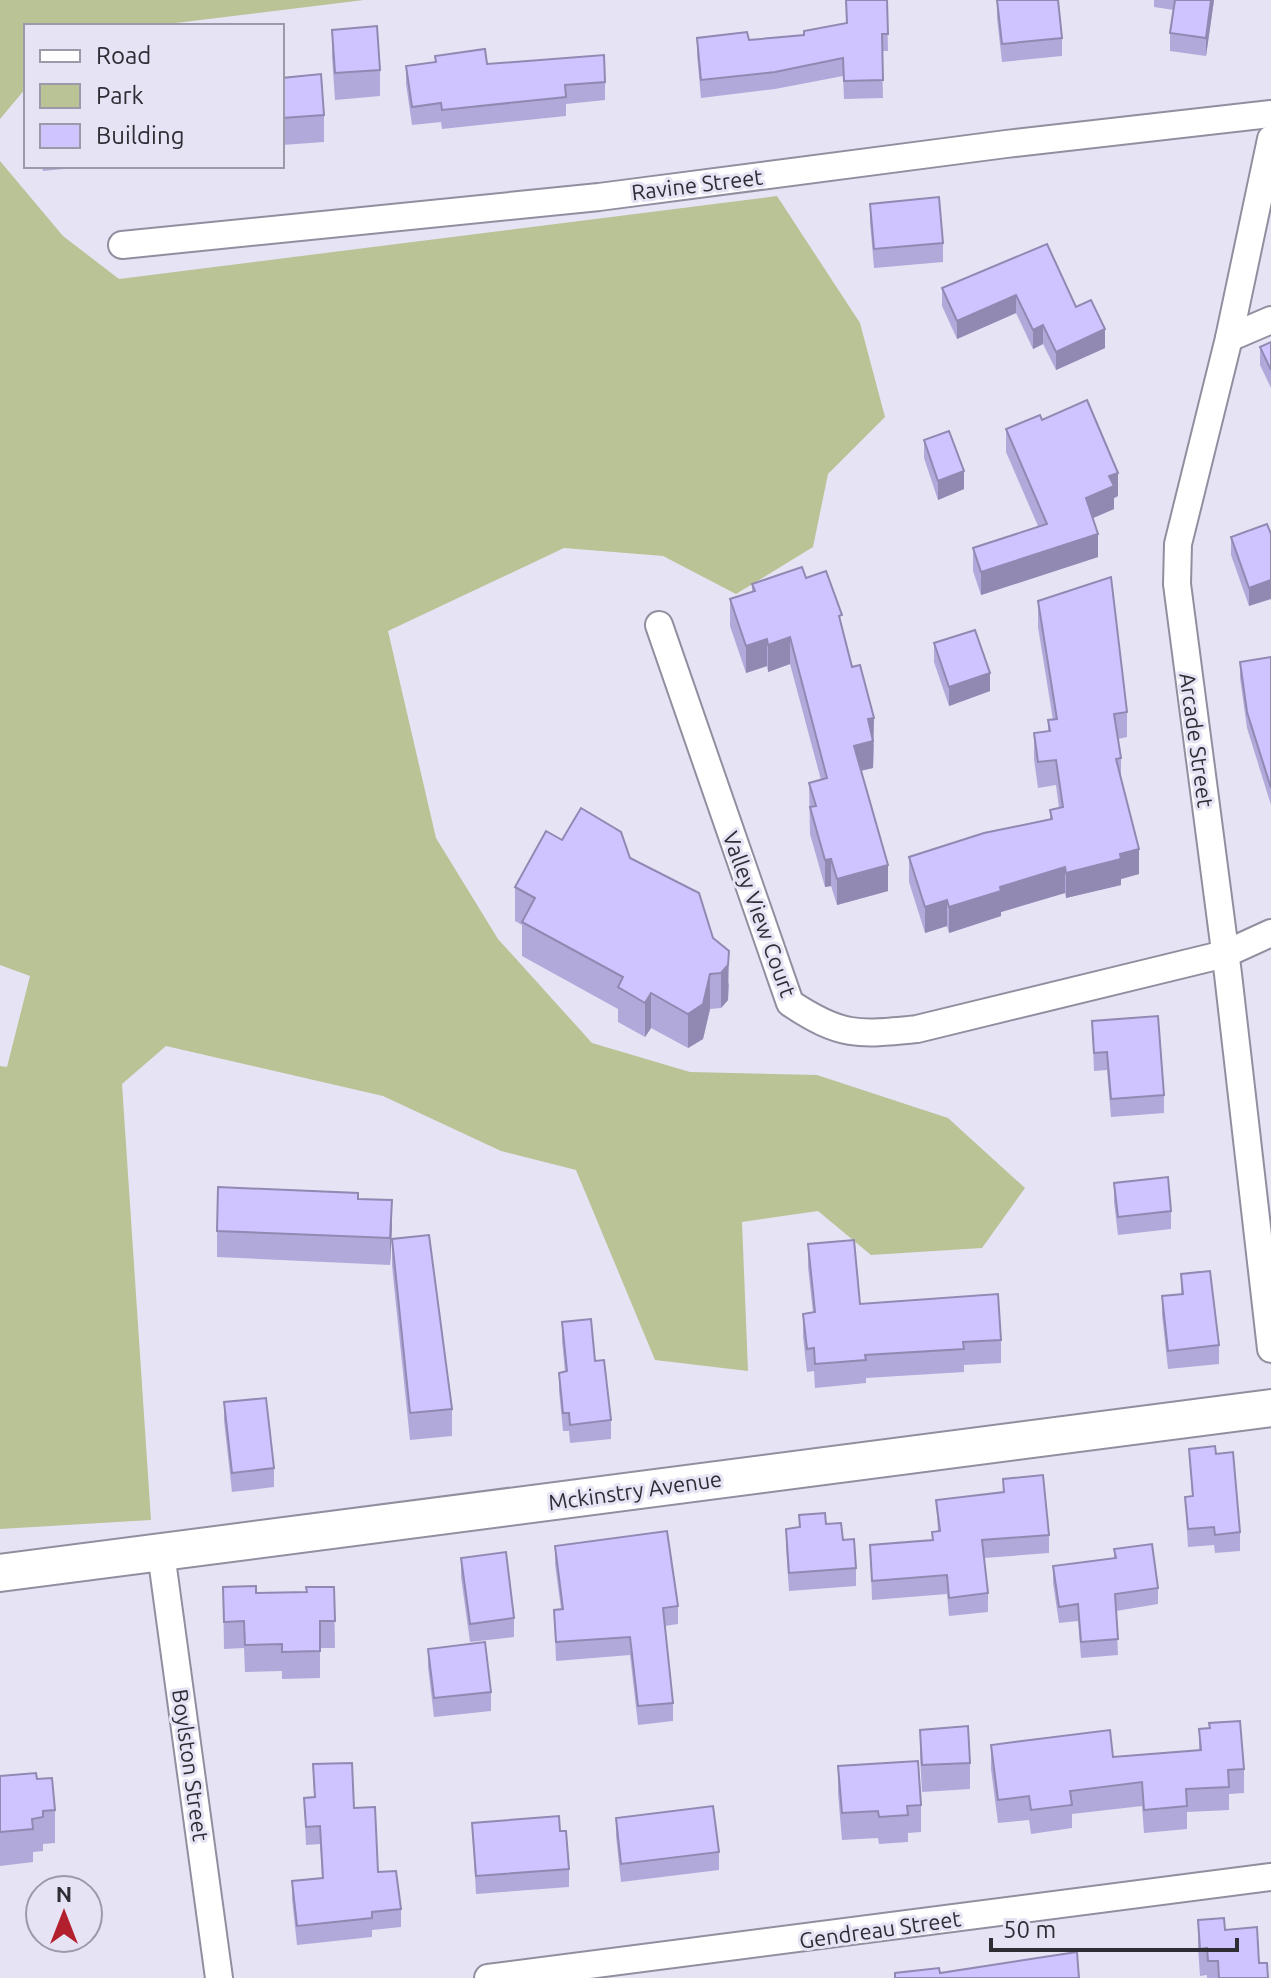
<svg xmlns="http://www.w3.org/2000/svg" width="1271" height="1978" font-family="Ubuntu,sans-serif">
<rect width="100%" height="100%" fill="#e6e3f5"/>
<!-- green -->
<g fill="#bac396">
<polygon points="0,0 364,0 151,26 26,26 26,88 0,119"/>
<polygon points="0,161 63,236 119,279 777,196 860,323 885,417 828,474 813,547 736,594 663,556 564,548 388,631 436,838 498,939 592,1043 690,1072 817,1075 948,1118 1025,1188 982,1248 871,1255 818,1211 742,1222 748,1371 655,1360 576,1170 501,1151 383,1096 166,1046 122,1084 151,1520 0,1529 0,1066 7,1067 30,976 0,965"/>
</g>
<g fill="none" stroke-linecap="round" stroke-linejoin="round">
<defs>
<g id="street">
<polyline points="1271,139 1229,338 1178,544 1177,584 1228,974 1271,1349"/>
<polyline points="122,245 599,197 1006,144 1271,114"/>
<polyline points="1229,338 1271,320"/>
<path d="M659,625l131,378c51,34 68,32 127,26l308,-75 46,-21"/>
<polyline points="161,1553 219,1978"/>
<polyline points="488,1978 1271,1877"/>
</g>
<polyline id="secondary" points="0,1573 1271,1408"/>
</defs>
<!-- street casing -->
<use href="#street" stroke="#918f9f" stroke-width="30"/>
<!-- secondary casing -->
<use href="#secondary" stroke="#918f9f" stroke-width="40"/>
<!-- street -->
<use href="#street" stroke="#fff" stroke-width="26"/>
<!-- secondary -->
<use href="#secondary" stroke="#fff" stroke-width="36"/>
</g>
<!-- wall -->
<g fill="#b2a9db">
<polygon points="846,0 887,0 888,51 882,51 883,98 844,99 843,76 775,89 701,98 697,55 697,38 749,40 804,35 846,23"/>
<polygon points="997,0 1062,38 1062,56 1002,62 997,18"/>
<polygon points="1154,0 1214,0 1206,56 1170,51 1170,33 1174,10 1154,7"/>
<polygon points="332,30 380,70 380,96 335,100 332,56"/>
<polygon points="435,56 605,82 605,100 566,104 566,116 442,129 441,122 412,125 406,84 406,66 435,62"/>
<polygon points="282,78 324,115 324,142 282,145"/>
<polygon points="42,166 95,166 43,171"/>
<polygon points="870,204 943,243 943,262 874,268 870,222"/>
<polygon points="1047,244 1076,307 1105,348 1056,370 1043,344 1033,349 1016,313 957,339 942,306 942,288"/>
<polygon points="1271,342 1271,388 1260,365 1260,347"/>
<polygon points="1042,420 1118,496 1114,498 1114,509 1093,518 1098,557 981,595 973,571 973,548 1038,526 1006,452 1006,429"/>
<polygon points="924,440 964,489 938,500 924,458"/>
<polygon points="1271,534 1249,606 1231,555 1231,537"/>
<polygon points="806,578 842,627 874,745 873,768 861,771 888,891 837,905 831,886 825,887 810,834 809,783 821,780 790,664 768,672 767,666 746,673 730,626 730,599 752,592 752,584"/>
<polygon points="1038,601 1127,712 1127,737 1118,739 1121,758 1121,779 1139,874 1121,879 1121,885 1066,898 1065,893 1001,912 1001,916 949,933 947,926 925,933 909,882 909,857 1050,819 1050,810 1059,808 1056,785 1038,788 1034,759 1034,733 1048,731 1048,720 1053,720 1038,627"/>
<polygon points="934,643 990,691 949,706 934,662"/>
<polygon points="1271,657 1271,805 1247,728 1240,678 1240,662"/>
<polygon points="562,840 630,858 713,938 729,985 728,1000 721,1008 710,1009 703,1039 688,1048 651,1028 645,1037 618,1022 618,1009 522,956 522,925 515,921 515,887"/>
<polygon points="1092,1021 1164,1095 1164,1113 1111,1117 1107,1070 1094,1071"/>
<polygon points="1114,1183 1171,1211 1171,1229 1118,1235 1114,1202"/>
<polygon points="392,1227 390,1265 217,1257 217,1231"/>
<polygon points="392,1239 452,1409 452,1436 410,1440 392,1266"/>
<polygon points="808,1244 860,1304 1001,1340 1001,1363 964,1365 964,1372 866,1378 866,1383 815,1388 814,1371 807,1372 803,1337 803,1314 813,1313 808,1267"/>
<polygon points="1181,1274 1219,1345 1219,1364 1168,1369 1162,1315 1162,1296 1181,1295"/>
<polygon points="562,1322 595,1361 611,1420 611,1439 570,1443 569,1431 563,1431 559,1391 559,1373 565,1372 562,1341"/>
<polygon points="224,1402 274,1468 274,1487 232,1492 224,1421"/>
<polygon points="1189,1449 1216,1454 1240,1532 1240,1551 1215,1553 1214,1545 1188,1547 1185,1497 1192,1496"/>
<polygon points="1003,1479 1049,1535 1049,1553 984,1558 988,1593 988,1612 949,1616 947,1594 872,1600 870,1545 932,1540 932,1532 938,1531 936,1500 1003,1492"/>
<polygon points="799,1515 826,1524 856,1568 856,1586 789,1591 786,1547 786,1529 799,1528"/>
<polygon points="555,1546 678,1606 678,1624 665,1626 673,1703 673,1721 638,1725 630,1655 556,1661 554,1610 561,1609 555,1564"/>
<polygon points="1114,1549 1158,1588 1158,1604 1116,1611 1118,1655 1081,1658 1078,1621 1059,1623 1053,1583 1053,1566 1114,1558"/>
<polygon points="461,1558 514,1618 514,1637 470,1642 461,1577"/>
<polygon points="223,1587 256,1593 307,1592 334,1587 335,1648 320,1648 320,1678 282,1679 282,1671 245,1672 244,1648 224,1649"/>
<polygon points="428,1649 491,1692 491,1711 434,1717 428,1667"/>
<polygon points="1199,1729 1244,1769 1244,1793 1229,1794 1229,1810 1187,1812 1187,1829 1144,1833 1142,1806 1072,1814 1072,1828 1031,1834 1029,1820 998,1823 991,1769 991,1745 1113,1757 1199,1750"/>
<polygon points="920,1730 970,1763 970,1789 922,1792 920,1757"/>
<polygon points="313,1764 354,1808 378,1872 401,1909 401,1927 372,1930 372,1937 297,1945 292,1899 292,1881 322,1878 320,1844 306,1845 304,1798 314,1797"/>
<polygon points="838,1766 921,1805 921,1832 908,1833 908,1842 879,1844 878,1838 842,1840 838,1793"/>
<polygon points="0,1776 37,1779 55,1810 55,1843 43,1844 43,1851 33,1852 33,1862 0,1866"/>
<polygon points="616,1818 719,1852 719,1870 621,1882 616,1836"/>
<polygon points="472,1823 569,1869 569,1887 476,1894"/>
<polygon points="1198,1920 1225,1930 1259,1963 1268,1978 1207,1978 1207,1975 1200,1976 1198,1947"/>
</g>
<!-- shaded-wall -->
<g fill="#9189b2">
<polygon points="1211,0 1214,0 1206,56 1206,38"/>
<polygon points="1016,295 1016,313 957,339 957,321"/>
<polygon points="1043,325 1043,344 1033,349 1033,330"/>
<polygon points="1105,329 1105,348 1056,370 1056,352"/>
<polygon points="964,471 964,489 938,500 938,481"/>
<polygon points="1118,473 1118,496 1114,498 1114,509 1086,521 1086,498 1109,476"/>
<polygon points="1098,534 1098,557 981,595 981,572"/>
<polygon points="1271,580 1271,599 1249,606 1249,588"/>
<polygon points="790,637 790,664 768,672 768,645"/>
<polygon points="767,639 767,666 746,673 746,646"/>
<polygon points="990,673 990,691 949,706 949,687"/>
<polygon points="874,718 873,768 854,772 854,746 868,719"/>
<polygon points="1139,849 1139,874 1121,879 1121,885 1066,898 1066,873 1120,854"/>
<polygon points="831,859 831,886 825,887 825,860"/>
<polygon points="888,865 888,891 837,905 837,879"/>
<polygon points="1065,867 1065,893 1001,912 1001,916 949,933 949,907 1000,887"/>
<polygon points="947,900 947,926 925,933 925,907"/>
<polygon points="729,951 728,1000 721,1008 721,973"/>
<polygon points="710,974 710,1009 703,1039 688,1048 688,1014"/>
<polygon points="651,993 651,1028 645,1037 645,1003"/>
<polygon points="392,1200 392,1227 390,1265 390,1238"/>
</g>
<!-- building -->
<g fill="#cfc4ff" stroke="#9189b2" stroke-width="2">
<polygon points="846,0 887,0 888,34 882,34 883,80 844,81 843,58 775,72 701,80 697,38 747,32 749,40 804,35 804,31 847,23"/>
<polygon points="997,0 1058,0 1062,38 1002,44"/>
<polygon points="1175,0 1211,0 1206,38 1170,33"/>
<polygon points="377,26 380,70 335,73 332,30"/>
<polygon points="485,49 487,64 604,55 605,82 565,85 566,97 442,110 441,103 412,107 406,66 436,62 435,56"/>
<polygon points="321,74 324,115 282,118 282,78"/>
<polygon points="939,197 943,243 874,249 870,204"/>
<polygon points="1047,244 1076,307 1091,300 1105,329 1056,352 1043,325 1033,330 1016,295 957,321 942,288"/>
<polygon points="1271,342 1271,370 1260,347"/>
<polygon points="1087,400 1118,473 1109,476 1114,486 1086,498 1098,534 981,572 973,548 1047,524 1006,429 1040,415 1042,420"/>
<polygon points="949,431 964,471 938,481 924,440"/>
<polygon points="1267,524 1271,534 1271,580 1249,588 1231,537"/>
<polygon points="802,567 806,578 826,571 842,615 839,616 852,667 860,665 874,718 868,719 873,741 854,746 888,865 837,879 831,859 825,860 810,807 816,806 809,783 827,778 790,637 768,645 767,639 746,646 730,599 755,591 752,584"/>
<polygon points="1111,577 1127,712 1114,714 1121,758 1116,759 1139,849 1120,854 1121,859 1066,873 1065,867 1000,887 1001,891 949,907 947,900 925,907 909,857 984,833 1052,819 1050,810 1063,807 1056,760 1038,762 1034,733 1050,731 1048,720 1057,719 1038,601"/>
<polygon points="975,630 990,673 949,687 934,643"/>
<polygon points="1271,657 1271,788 1247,712 1240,662"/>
<polygon points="581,808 621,832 630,858 699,893 713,938 729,951 728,965 721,973 710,974 703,1004 688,1014 651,993 645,1003 618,987 623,977 522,922 535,898 515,887 546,831 562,840"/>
<polygon points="1158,1016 1164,1095 1111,1099 1107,1052 1094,1053 1092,1021"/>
<polygon points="1168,1177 1171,1211 1118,1217 1114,1183"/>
<polygon points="218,1187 358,1193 358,1199 392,1200 390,1238 217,1231"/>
<polygon points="429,1235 452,1409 410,1413 392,1239"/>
<polygon points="854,1240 860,1304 998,1294 1001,1340 963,1342 964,1349 865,1355 866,1360 815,1364 814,1348 807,1349 803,1314 815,1312 808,1244"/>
<polygon points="1210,1271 1219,1345 1168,1351 1162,1296 1183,1294 1181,1274"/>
<polygon points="591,1319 595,1361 604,1360 611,1420 570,1425 569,1413 563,1413 559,1373 567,1371 562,1322"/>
<polygon points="266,1398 274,1468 232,1473 224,1402"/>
<polygon points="1215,1446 1216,1454 1233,1452 1240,1532 1215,1535 1214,1527 1188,1529 1185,1497 1193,1496 1189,1449"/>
<polygon points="1043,1475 1049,1535 982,1540 988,1593 949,1598 947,1575 872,1581 870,1545 933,1540 932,1532 940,1531 936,1500 1004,1492 1003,1479"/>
<polygon points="825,1513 826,1524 841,1523 843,1540 854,1539 856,1568 789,1573 786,1529 800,1527 799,1515"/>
<polygon points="667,1531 678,1606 663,1608 673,1703 638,1706 630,1637 556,1642 554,1610 563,1609 555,1546"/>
<polygon points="1152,1544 1158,1588 1115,1594 1118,1639 1081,1642 1078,1604 1059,1607 1053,1566 1116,1558 1114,1549"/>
<polygon points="506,1552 514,1618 470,1624 461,1558"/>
<polygon points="256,1586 256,1593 307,1592 306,1587 334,1587 335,1621 320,1621 320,1651 282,1652 282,1644 245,1645 244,1621 224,1622 223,1587"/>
<polygon points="485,1642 491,1692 434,1698 428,1649"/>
<polygon points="1240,1721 1244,1769 1228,1770 1229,1787 1186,1789 1187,1806 1144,1810 1142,1782 1070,1791 1072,1805 1031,1810 1029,1796 998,1800 991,1745 1110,1730 1113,1757 1201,1750 1199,1729 1210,1728 1209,1723"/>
<polygon points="968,1726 970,1763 922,1765 920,1730"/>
<polygon points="918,1761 921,1805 907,1806 908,1815 879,1817 878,1811 842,1813 838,1766"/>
<polygon points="352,1763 354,1808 375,1807 378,1872 396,1871 401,1909 372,1912 372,1918 297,1926 292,1881 323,1878 320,1826 306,1827 304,1798 315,1797 313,1764"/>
<polygon points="36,1773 37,1779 52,1778 55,1810 43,1811 43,1817 32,1819 33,1829 0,1832 0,1776"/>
<polygon points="713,1806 719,1852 621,1864 616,1818"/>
<polygon points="559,1816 560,1831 566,1831 569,1869 476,1876 472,1823"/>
<polygon points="1224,1918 1225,1930 1257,1927 1259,1963 1267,1963 1268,1978 1219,1978 1218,1961 1208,1961 1207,1948 1200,1949 1198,1920"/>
<polygon points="1077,1952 1079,1978 895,1978 895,1973 939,1968 940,1973"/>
</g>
<g text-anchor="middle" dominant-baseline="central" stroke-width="6" stroke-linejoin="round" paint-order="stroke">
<!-- street labels -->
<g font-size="22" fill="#2e2d34" stroke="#e6e3f5">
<text transform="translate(697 184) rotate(-7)">Ravine Street</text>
<text transform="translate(1197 740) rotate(82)">Arcade Street</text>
<text transform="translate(760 914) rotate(70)">Valley View Court</text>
<text transform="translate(635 1490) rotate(-8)">Mckinstry Avenue</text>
<text transform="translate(191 1765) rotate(82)">Boylston Street</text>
<text transform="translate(880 1929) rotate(-8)">Gendreau Street</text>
</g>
</g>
<!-- legend -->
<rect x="24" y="24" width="260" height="144" fill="#e6e3f5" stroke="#9c9aa8" stroke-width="2"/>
<rect x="40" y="50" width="40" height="12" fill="#ffffff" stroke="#9c9aa8" stroke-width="2"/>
<text x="96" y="64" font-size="24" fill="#2e2d34">Road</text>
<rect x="40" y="84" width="40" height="24" fill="#bac396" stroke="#9c9aa8" stroke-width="2"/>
<text x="96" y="104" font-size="24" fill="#2e2d34">Park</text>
<rect x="40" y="124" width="40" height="24" fill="#cfc4ff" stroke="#9c9aa8" stroke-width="2"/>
<text x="96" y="144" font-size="24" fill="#2e2d34">Building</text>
<!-- north arrow -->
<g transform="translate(64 1914)"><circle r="38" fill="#e6e3f5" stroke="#9c9aa8" stroke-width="2"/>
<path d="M0-6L14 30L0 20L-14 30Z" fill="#b2202e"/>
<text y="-12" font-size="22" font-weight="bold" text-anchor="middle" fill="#2e2d34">N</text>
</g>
<!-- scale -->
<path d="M991 1938v12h246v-12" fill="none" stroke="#2e2d34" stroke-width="4"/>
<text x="1003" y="1938" font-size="24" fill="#2e2d34" stroke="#e6e3f5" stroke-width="6" paint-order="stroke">50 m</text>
</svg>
